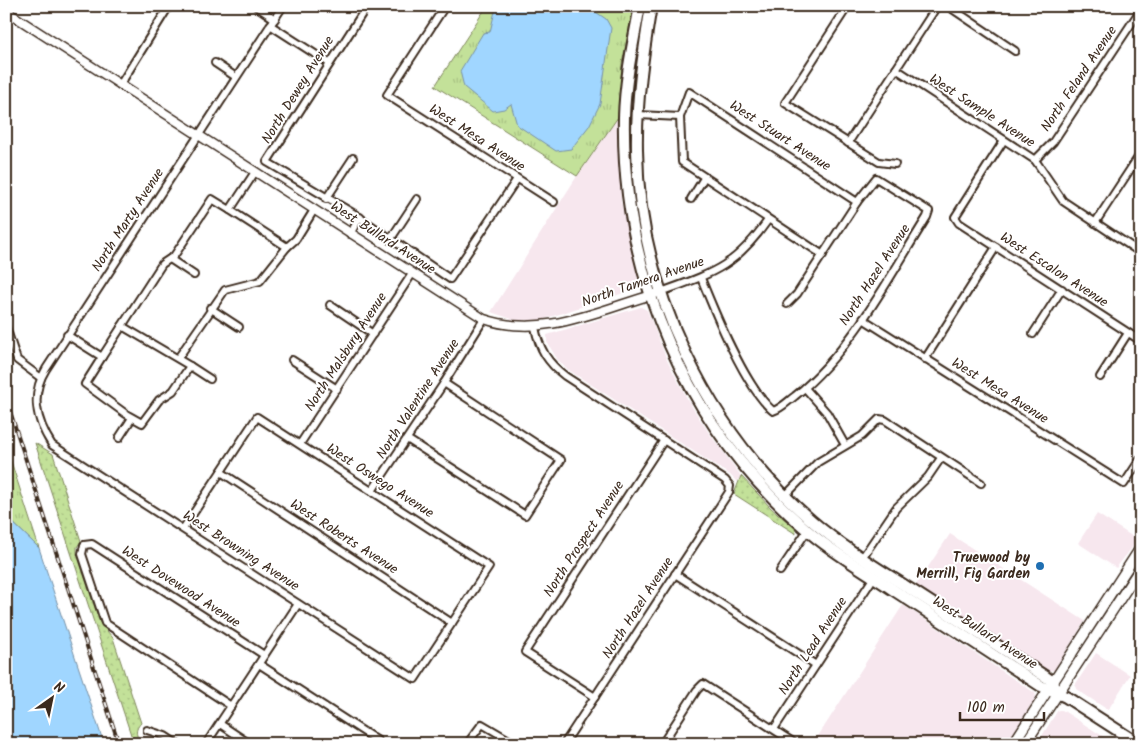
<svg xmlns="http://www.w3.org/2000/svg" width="1147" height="750" font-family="Kalam,sans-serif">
<defs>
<pattern id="grass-tufts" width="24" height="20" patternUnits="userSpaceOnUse" patternTransform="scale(1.25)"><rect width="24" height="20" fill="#c3e199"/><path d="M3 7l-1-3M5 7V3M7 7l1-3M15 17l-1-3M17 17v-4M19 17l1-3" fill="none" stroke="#a8c183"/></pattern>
<pattern id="park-dots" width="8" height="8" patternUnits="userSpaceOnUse" patternTransform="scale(1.25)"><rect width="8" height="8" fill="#c3e199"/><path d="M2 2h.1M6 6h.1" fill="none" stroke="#a8c183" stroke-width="1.8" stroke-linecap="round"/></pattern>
</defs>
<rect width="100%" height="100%" fill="#fff"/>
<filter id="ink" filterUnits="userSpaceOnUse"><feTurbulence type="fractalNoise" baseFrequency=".02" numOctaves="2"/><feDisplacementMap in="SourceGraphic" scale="10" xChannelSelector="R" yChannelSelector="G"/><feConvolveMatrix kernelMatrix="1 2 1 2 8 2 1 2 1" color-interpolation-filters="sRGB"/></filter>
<g filter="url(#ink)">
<!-- built -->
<g fill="#f7e7ee">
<polygon points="618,117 621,201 639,284 636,289 541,320 515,320 491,312 577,176"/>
<polygon points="641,307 647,310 667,360 689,402 709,433 741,476 737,482 730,475 567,369 557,359 547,342 547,335"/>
<polygon points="1097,514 1138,540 1116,568 1078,543"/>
<polygon points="950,534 1085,621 1054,670 1048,671 916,585"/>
<polygon points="903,605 1035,693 1036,697 1006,744 813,744"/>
<polygon points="1096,653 1130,675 1108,710 1076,689 1075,685"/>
<polygon points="1058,710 1062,710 1115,744 1037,744"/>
</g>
<!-- grass -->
<g fill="url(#grass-tufts)" stroke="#7f865c">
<polygon points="487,6 621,6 632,13 622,64 618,117 577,176 435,86"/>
<polygon points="6,446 39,548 6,516"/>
</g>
<!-- park -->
<g fill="url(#park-dots)" stroke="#7f865c">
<path d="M35,443l18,11 28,87 -4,6v7l23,69 13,15 28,85c-8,8 -5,17 6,21h-13z"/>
<polygon points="741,476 771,508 795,528 796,534 734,494"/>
</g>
<!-- water -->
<g fill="#a0d6ff" stroke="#7891a5">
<polygon points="498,6 587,6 606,19 611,28 600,104 589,126 571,149 556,151 517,125 511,104 504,109 493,111 464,87 460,71 483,33 490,32 495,11"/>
<polygon points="6,516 39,548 104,744 6,744"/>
</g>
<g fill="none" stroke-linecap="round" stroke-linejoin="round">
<!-- stream -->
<polyline stroke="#7891a5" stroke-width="2" points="6,428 9,427"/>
<defs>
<g id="minor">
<polyline points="256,6 275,19"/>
<polyline points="367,6 267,162 353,213 450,279 517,179"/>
<polyline points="445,6 387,95 554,202"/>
<polyline points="848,6 785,103 879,162 895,164"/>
<polyline points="948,6 1015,51"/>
<polyline points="270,25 329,63"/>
<polyline points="215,63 236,77"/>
<polyline points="896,69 1035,160 1063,201 1141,253"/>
<polyline points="120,85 169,6"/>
<polyline points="638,115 680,117"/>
<polyline points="1004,140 955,217 959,223 1141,341"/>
<polyline points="848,143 937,6"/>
<polyline points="1035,160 1053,142 1141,9"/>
<polyline points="326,199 353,158"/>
<polyline points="691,199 704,178"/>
<polyline points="1095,223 1141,153"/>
<polyline points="350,234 360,217"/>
<polyline points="390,240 417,199"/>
<polyline points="287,247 296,239 314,210"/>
<polyline points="823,255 682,162 680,117 689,92 857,202"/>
<polyline points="170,259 194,275"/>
<path d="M701,278c14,35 44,109 72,133 9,-3 15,-10 22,-15 58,-47 93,-117 132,-179l2,-6 -53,-33 -19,24 -60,92 -10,10"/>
<path d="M661,292c52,-19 74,-25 107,-72"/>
<polyline points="330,305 373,334"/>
<polyline points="210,308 239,327"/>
<polyline points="863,319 1124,484 1141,458"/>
<polyline points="6,327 17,360 41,378"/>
<path d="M535,327c4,22 13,36 30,49l160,104 5,6 -1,6 -165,252"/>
<polyline points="1033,334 1062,289"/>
<polyline points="67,335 102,357 162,264 174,256 212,199 230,210 255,172"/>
<polyline points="102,357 85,384 126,414 142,423 159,400 173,391 190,366 122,326"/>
<polyline points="178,358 225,290 260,281 287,247 230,210"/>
<polyline points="925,359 996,247"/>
<polyline points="292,360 337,389"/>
<polyline points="190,366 210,379"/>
<polyline points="1100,377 1128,333"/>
<polyline points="805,388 827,413 845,445"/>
<polyline points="119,438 132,418"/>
<polyline points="407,439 525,515 561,460 444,383"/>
<polyline points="300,444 412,274"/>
<polyline points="221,472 452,623"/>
<polyline points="372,491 444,383 484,319"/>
<polyline points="784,497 818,462 862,436 879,419 885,420 981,483"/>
<path d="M183,529l74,-112 232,150 -74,112 -363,-234c-16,-25 -22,-50 -6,-76l237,-363"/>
<polyline points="862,558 896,508 928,477 941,458"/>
<polyline points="780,571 807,531"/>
<polyline points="675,574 816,665"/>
<polyline points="259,664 378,741 376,744"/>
<polyline points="595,697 525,652 664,440"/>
<polyline points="231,706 105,623 82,554 84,545 92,544 264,655"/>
<polyline points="220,724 250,744"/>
<polyline points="774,729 874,577"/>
<polyline points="147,730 165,736 177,744"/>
<polyline points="206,744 298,604"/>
<polyline points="467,744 482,724 516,744"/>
<polyline points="662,744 697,690 703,684 796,744"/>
</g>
<path id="tertiary" d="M6,11l478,308c59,20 115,-9 171,-25"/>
<g id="secondary">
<polyline points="1013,744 1141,547"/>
<polyline points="1025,744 1141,567"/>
</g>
<g id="primary">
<path d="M640,6c-7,37 -15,74 -16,111 -3,158 63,310 183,413 26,23 57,40 85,59 50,32 99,65 149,97l25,11 73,47"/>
<path d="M651,6c-8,48 -15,96 -14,144 1,138 70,281 175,371 30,26 65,47 98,68 45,29 91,59 136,88l7,5 5,11"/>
</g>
</defs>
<!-- minor casing -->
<use href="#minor" stroke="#3b2a1e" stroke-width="10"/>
<!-- tertiary casing -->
<use href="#tertiary" stroke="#3b2a1e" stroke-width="11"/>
<!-- secondary casing -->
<use href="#secondary" stroke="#3b2a1e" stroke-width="12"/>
<!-- primary casing -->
<use href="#primary" stroke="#3b2a1e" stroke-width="14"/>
<!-- minor -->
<use href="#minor" stroke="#fff" stroke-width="6"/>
<!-- tertiary -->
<use href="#tertiary" stroke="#fff" stroke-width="8"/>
<!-- secondary -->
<use href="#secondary" stroke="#fff" stroke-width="9"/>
<!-- primary -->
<use href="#primary" stroke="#fff" stroke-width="10"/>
<defs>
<polyline id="rail" points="6,399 119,744"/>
</defs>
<!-- rail casing -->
<use href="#rail" stroke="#3b2a1e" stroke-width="4"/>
<!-- rail -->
<use href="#rail" stroke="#fff" stroke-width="2" stroke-dasharray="5.5" stroke-linecap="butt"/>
</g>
</g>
<!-- markers -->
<circle fill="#1f6fb2" stroke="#fff" stroke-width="2" cx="1040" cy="566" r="5"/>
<g text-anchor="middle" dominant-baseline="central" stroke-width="4" stroke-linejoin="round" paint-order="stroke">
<!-- street labels -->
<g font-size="14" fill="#3b2a1e" stroke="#fff">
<text transform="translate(1079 79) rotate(-56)">North Feland Avenue</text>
<text transform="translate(298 90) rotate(-58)">North Dewey Avenue</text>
<text transform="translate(982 111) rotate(33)">West Sample Avenue</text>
<text transform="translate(780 136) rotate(33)">West Stuart Avenue</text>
<text transform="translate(477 138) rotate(33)">West Mesa Avenue</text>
<text transform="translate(128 220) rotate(-57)">North Marty Avenue</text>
<text transform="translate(383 238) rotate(33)">West Bullard Avenue</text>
<text transform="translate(1054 270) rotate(33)">West Escalon Avenue</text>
<text transform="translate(875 275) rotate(-57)">North Hazel Avenue</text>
<text transform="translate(643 282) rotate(-19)">North Tamera Avenue</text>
<text transform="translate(346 352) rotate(-57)">North Malsbury Avenue</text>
<text transform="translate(1000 391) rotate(32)">West Mesa Avenue</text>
<text transform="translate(418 399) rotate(-57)">North Valentine Avenue</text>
<text transform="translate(380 481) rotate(33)">West Oswego Avenue</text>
<text transform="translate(344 537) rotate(33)">West Roberts Avenue</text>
<text transform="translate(584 539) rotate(-57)">North Prospect Avenue</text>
<text transform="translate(241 551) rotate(33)">West Browning Avenue</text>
<text transform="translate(181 587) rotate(33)">West Dovewood Avenue</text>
<text transform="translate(638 608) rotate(-57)">North Hazel Avenue</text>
<text transform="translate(985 633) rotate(33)">West Bullard Avenue</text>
<text transform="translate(813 646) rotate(-57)">North Lead Avenue</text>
</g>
<!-- poi labels -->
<g font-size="14" font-weight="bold" fill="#3b2a1e" stroke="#fff" text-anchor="end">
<text x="1030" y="558">Truewood by<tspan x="1030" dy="16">Merrill, Fig Garden</tspan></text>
</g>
</g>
<!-- margin -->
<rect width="1147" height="750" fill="none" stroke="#fff" stroke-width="25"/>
<rect x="12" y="12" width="1122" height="725" fill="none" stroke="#3b2a1e" stroke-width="2" filter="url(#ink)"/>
<!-- north arrow -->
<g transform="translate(52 698) rotate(33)" stroke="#ffffff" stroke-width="4" paint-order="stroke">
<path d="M0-4L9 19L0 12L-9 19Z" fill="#3b2a1e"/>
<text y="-8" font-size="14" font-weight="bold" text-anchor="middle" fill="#3b2a1e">N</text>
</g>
<!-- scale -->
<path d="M960 712v8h84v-8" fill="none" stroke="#3b2a1e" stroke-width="2.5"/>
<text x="967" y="712" font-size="15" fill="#3b2a1e" stroke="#ffffff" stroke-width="4" paint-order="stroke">100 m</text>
</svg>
